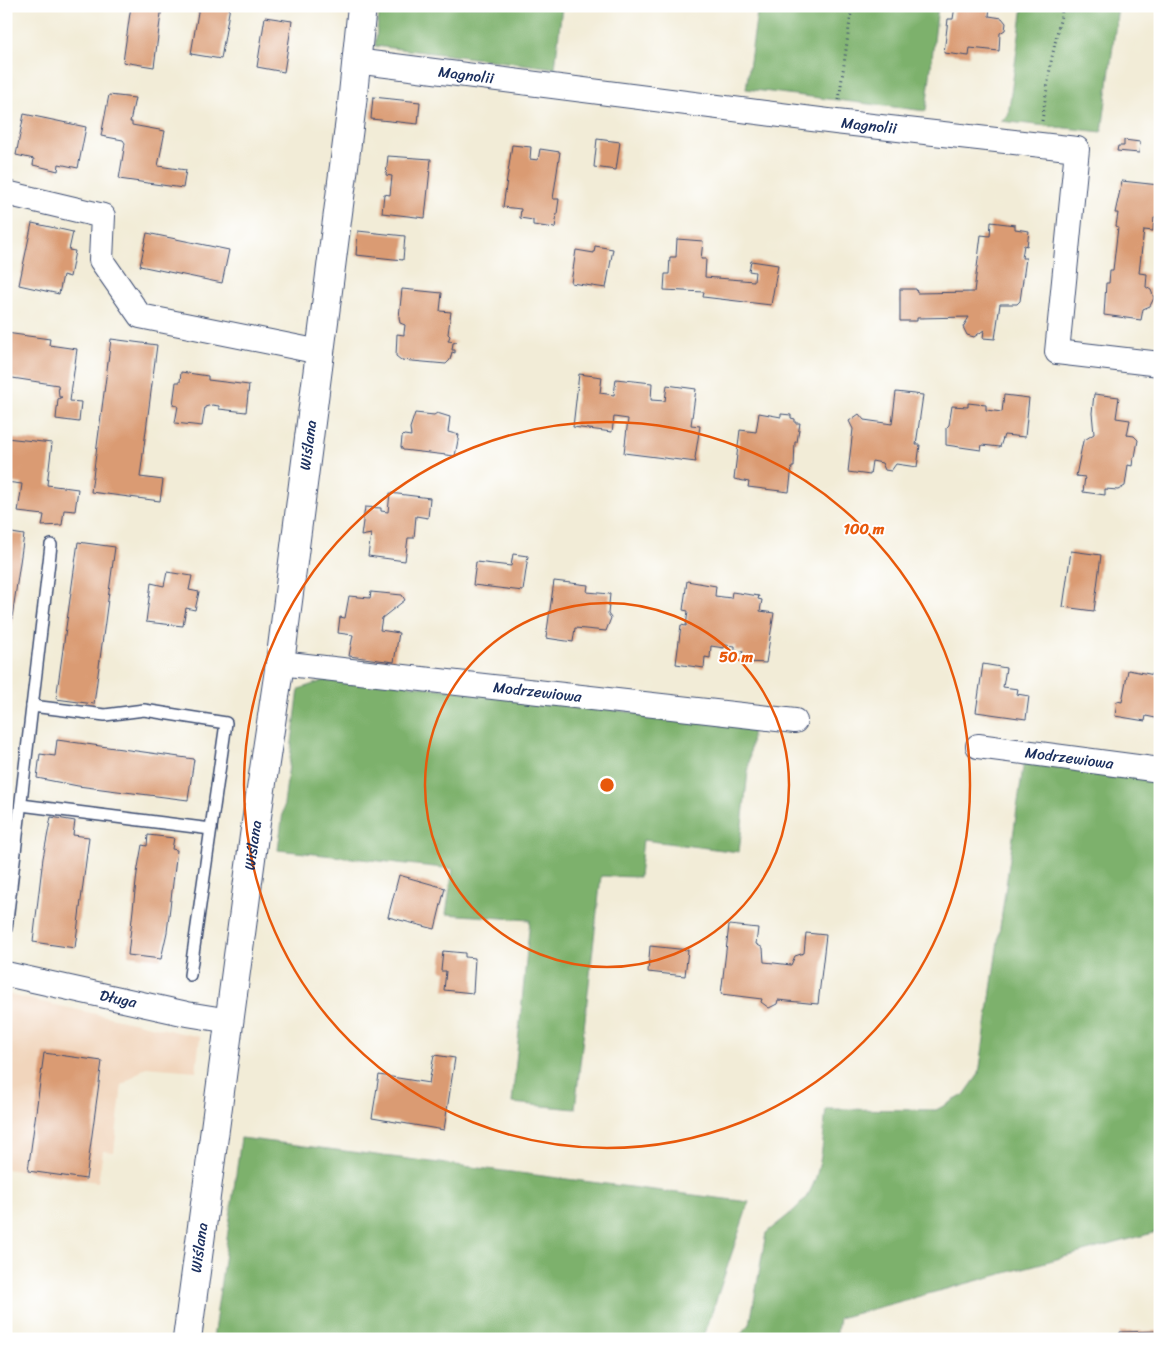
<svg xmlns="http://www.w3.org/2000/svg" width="1166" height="1345" font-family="Sriracha,sans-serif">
<rect width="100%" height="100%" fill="#fff"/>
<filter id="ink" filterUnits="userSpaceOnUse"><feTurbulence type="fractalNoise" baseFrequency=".02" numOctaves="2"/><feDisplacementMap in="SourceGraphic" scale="10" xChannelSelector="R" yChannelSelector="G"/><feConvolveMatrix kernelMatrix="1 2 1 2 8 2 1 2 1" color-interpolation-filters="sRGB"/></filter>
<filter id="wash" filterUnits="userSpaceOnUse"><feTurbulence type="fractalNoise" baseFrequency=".0096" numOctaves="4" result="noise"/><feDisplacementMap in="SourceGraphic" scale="20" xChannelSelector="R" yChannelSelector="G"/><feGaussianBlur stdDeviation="1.12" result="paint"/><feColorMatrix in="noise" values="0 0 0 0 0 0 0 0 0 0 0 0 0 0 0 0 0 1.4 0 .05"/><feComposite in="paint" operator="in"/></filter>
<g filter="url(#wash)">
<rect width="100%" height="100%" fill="#f2ecd7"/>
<!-- built -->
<polygon fill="#f1d5bc" points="6,994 200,1037 196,1071 146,1067 122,1085 114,1152 103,1151 98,1182 6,1169"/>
<!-- forest -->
<g fill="#7db16c" stroke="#4c7065">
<polygon points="380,6 562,6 555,68 375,46"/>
<polygon points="758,6 938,6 926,111 746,89"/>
<polygon points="1023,6 1118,6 1102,132 1000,121 1008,116"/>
<polygon points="337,676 753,727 739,852 643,840 639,877 601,876 575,1109 512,1103 530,920 446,914 453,869 278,850 299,689"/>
<path d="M1024,760l136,20v451l-321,87 -3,21h-100l14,-15 16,-91c14,-12 33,-24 43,-40 14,-25 14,-57 17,-84l110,1 28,-15 15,-21z"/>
<polygon points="241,1138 749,1202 703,1339 213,1339"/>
</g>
<g id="blocks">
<!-- building -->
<g fill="#da9b73">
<polygon points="131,6 162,6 154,67 123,62"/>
<polygon points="199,6 230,6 221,59 191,54"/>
<polygon points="955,6 990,6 989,16 1002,18 1006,23 1005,30 1000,33 999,51 970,48 969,56 944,53 948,19 953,19"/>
<polygon points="265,17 292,21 284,72 257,67"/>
<polygon points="109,95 135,98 130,122 132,122 132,125 165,131 158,166 186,170 183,188 119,179 125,143 123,140 101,136"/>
<polygon points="373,97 420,102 418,124 371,119"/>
<polygon points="24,114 86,127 78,168 59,164 58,171 46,168 33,165 34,159 16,155"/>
<polygon points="597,139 620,142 616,170 594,167"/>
<polygon points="1124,140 1140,142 1139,153 1117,151 1118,146 1124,146"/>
<polygon points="512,145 531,147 530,159 538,160 540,149 560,152 553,199 559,199 555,228 533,225 533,220 520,218 521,209 503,207"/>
<polygon points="388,156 431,159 425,218 382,213 384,194 390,195 392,176 386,175"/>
<polygon points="1122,181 1159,185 1157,199 1160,200 1160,217 1154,218 1153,231 1144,230 1139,273 1147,274 1146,287 1151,290 1154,298 1150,306 1143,309 1141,320 1104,315 1106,283 1109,283 1110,270 1113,270 1118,227 1116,226 1118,213 1115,213"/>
<polygon points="991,222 1015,225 1015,229 1029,231 1027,246 1024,245 1022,258 1026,258 1020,301 1017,304 1000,304 995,339 983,338 984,330 974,337 967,335 963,327 969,317 917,318 917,321 900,321 900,289 916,289 917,293 974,292 981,235 990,236"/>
<polygon points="32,223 73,232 69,250 75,251 70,277 63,275 59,294 19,285"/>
<polygon points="358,231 405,236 403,260 356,255"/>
<polygon points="147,233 229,250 222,283 140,266"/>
<polygon points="677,239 703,241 701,259 706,259 705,277 754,281 755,272 749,271 751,261 778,265 771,305 703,297 704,292 664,290 665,274 669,274 670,257 676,257"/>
<polygon points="595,246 613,249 606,288 571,283 576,250 594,253"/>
<polygon points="402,289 442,293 440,311 451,312 448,334 450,336 448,341 457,342 453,343 452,350 455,350 455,353 452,352 450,360 446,364 401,360 396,356 397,334 404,335 404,333 405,325 400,323 399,317"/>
<polygon points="6,333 50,339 49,345 77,349 70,401 81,402 79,422 56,419 58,399 62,397 59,397 58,385 6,377"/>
<polygon points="111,339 157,345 140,477 163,480 160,501 91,492"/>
<polygon points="181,372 208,376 208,380 249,385 246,412 219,409 219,406 212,405 205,407 202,426 175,423 178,406 173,405 176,382 180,382"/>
<polygon points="579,374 602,377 600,393 614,395 616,379 652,383 651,400 665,401 667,385 696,389 691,425 700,426 695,458 696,462 624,453 628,419 614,417 612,432 573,427"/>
<polygon points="896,392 923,395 916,445 920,445 917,467 896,464 891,471 885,470 882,463 872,461 870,475 848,472 853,429 849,421 859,414 864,420 892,424"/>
<polygon points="1094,394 1119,397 1116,418 1130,420 1127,435 1134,436 1138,440 1135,457 1133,458 1132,466 1128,465 1125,486 1118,490 1105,489 1105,495 1083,492 1085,477 1076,476 1083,441 1094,434 1092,413"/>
<polygon points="1004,395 1029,398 1025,437 1004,435 1000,447 982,445 981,450 946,445 946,428 949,425 952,406 968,407 968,403 986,405 986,410 1002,412"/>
<polygon points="415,413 434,415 437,413 450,417 448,432 459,435 455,456 403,450 401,447 402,437 404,435 411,436 410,428"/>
<polygon points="759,413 781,417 781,414 791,415 791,418 795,419 795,423 800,423 797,442 795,442 794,467 792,467 789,492 748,487 749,482 734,479 740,430 756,432"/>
<polygon points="6,438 52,443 47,485 78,489 75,511 64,510 62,525 42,526 44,515 18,512 22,484 6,482"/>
<polygon points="390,493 430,498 428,518 416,516 414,538 408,538 405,561 368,556 371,534 361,536 365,507 381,508 381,511 388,512"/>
<polygon points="6,532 24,535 7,652 6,652"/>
<polygon points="78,542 115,547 94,704 56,699"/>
<polygon points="1071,551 1101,555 1094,611 1063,607"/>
<polygon points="513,554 528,556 523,591 473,585 476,562 511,566"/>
<polygon points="167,572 192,576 189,590 199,592 195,610 186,608 183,626 146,622 151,583 164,586"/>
<polygon points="554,581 588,585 587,592 610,594 608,614 611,618 606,631 575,628 573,642 546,638"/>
<polygon points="687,581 716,586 715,596 731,598 732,592 759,596 758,599 762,600 760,611 774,613 766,663 747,662 748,655 742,654 743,651 735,650 735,646 725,645 724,648 711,646 710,658 705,657 704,668 676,664 681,625 686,626 688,611 683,610"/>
<polygon points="371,592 402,595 405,600 382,618 380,630 399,633 394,662 349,656 353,635 338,633 340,617 345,618 349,596 370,598"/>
<polygon points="983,664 1006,668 1003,687 1018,689 1017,694 1029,696 1026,719 976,712"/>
<polygon points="1128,670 1160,676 1160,719 1146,716 1145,721 1115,716 1117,701 1122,702"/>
<polygon points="57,740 194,759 188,800 78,786 37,778 40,754 55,756"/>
<polygon points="51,817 75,821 73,835 89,837 75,948 33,942 43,858"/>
<polygon points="148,835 174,838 172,849 177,850 167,932 161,959 128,955 137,873 142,845 147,846"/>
<polygon points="399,875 445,888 435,929 388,917"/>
<polygon points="729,925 758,928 756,944 763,948 764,962 774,963 791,965 795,956 804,953 806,933 826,935 818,1004 778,1000 777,1004 769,1008 761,1002 762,999 721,994"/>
<polygon points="650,946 688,950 685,976 648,972"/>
<polygon points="443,951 465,953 465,957 475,958 473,993 444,990 446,971 441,971"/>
<polygon points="44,1053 102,1061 86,1179 28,1171"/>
<polygon points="434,1055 455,1058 444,1130 372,1118 379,1075 429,1083"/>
<polygon points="1160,1331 1160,1339 1120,1339 1120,1332"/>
</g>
</g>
</g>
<g filter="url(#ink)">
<use href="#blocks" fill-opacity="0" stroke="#3b4b70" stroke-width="1"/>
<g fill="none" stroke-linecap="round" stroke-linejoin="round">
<defs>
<g id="lane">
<polyline points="32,706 105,715 144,710 226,723 190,975"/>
<polyline points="21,805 211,829"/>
<polyline points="6,929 51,545"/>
</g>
<g id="street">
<path id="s1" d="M355,61l481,61 241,27 -20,203 103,12"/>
<polyline points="6,193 103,216 101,260 140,316 320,352"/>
<path id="s2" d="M280,663l515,58"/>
<path id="s3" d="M978,746l182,24"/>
<path id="s4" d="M6,974l181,40 43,7"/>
</g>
<g id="secondary">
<path id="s5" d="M187,1339l67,-503 26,-173 72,-559 10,-98"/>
</g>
</defs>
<!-- lane casing -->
<use href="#lane" stroke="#3b4b70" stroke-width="14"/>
<!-- street casing -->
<use href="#street" stroke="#3b4b70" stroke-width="26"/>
<!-- secondary casing -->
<use href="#secondary" stroke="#3b4b70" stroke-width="30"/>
<!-- path -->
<g stroke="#3b4b70" stroke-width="3" stroke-dasharray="1 4" stroke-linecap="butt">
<polyline points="839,100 852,6"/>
<polyline points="1042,121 1051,62 1063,6"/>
</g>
<!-- lane -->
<use href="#lane" stroke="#fff" stroke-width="11"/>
<!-- street -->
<use href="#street" stroke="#fff" stroke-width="24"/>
<!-- secondary -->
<use href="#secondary" stroke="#fff" stroke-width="28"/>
</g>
</g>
<!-- distance rings -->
<g fill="none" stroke="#e8590c" stroke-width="2.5">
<circle cx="607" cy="785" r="182"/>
<circle cx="607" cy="785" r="363"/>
</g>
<g text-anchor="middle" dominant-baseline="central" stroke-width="4" stroke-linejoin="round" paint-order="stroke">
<!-- street labels -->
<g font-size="15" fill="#1b2f5e" stroke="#fff">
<text stroke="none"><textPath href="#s1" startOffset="112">Magnolii</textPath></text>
<text stroke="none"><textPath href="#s1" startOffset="518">Magnolii</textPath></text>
<text stroke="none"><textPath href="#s5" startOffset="902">Wiślana</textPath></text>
<text stroke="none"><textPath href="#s2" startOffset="259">Modrzewiowa</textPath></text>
<text stroke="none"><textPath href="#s3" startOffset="92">Modrzewiowa</textPath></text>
<text stroke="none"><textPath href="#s5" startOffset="498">Wiślana</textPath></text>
<text stroke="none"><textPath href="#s4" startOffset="115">Długa</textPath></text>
<text stroke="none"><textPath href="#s5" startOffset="92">Wiślana</textPath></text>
</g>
</g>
<circle cx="607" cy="785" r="8" fill="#e8590c" stroke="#fff" stroke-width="2.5"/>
<g font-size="15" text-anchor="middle" font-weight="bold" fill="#e8590c" stroke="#fff" stroke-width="4" stroke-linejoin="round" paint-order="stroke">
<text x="864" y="534">100 m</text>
<text x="736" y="662">50 m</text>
</g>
<!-- margin -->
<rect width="1166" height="1345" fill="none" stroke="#fff" stroke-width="25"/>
</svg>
